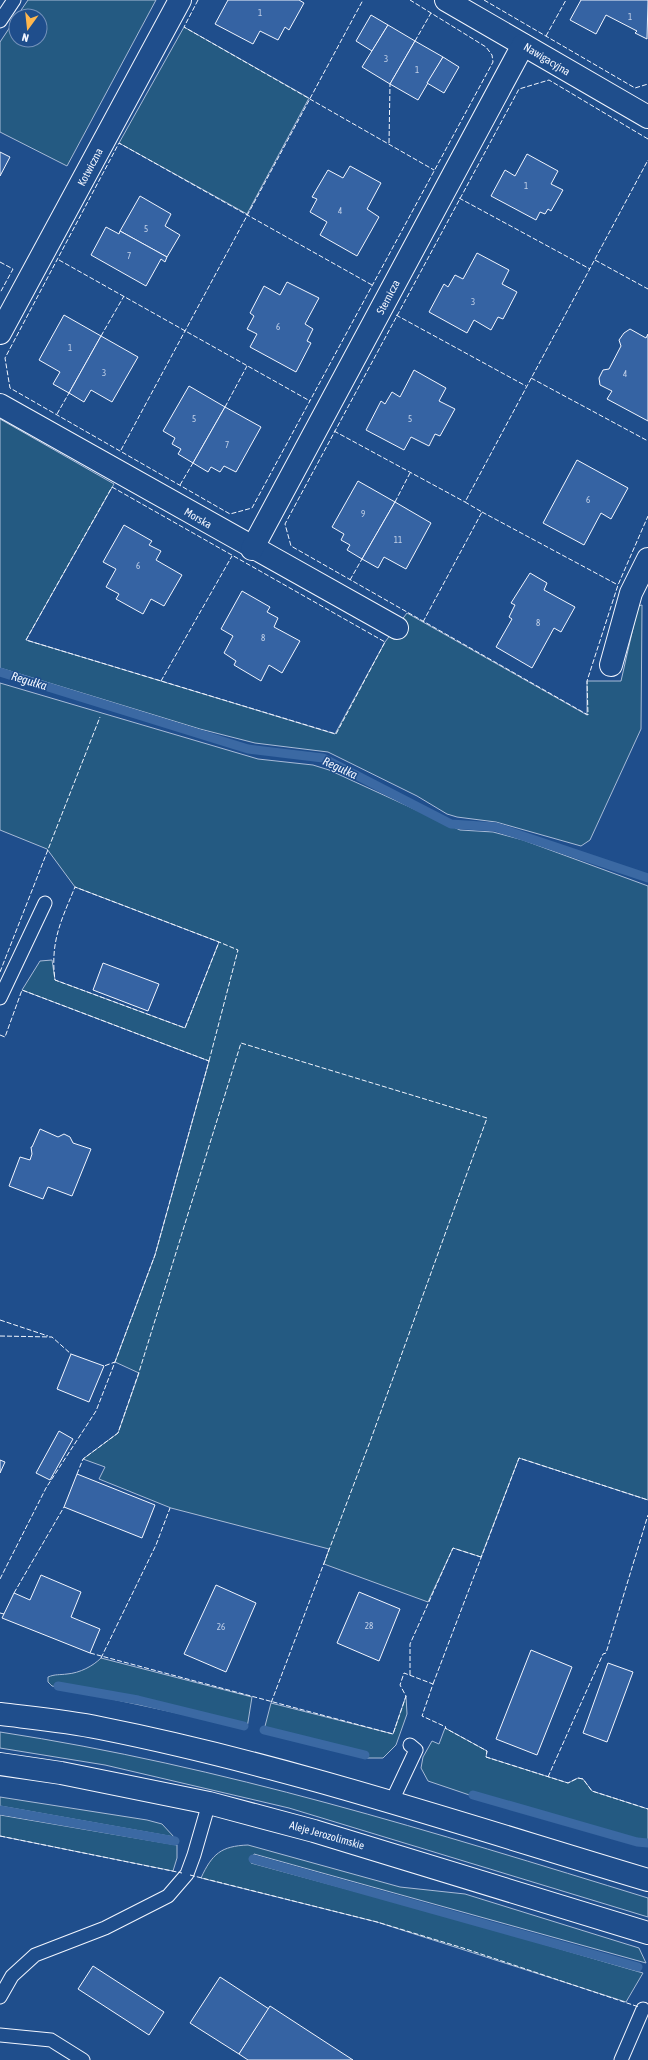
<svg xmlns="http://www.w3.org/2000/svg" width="648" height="2060" font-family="'Asap Condensed',sans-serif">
<rect width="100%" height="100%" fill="#1f4e8c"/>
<!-- green -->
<g fill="#245a82" stroke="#a8bbd7">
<polygon points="28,0 156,0 67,166 0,132 0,42 16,18 16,40 40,40 40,16 17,16"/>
<polygon points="184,27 309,98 247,214 119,143"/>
<polygon points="0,419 114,484 26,640 335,734 385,642 407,613 587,715 587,681 621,681 638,606 642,605 641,729 590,840 581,846 496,822 457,817 447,814 417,796 328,752 255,743 200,729 0,668"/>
<polygon points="0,683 258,759 313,765 329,770 460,830 493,832 523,840 648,886 648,1500 519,1458 481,1557 453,1548 428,1602 324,1564 329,1549 171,1508 99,1479 105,1467 83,1459 118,1433 139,1373 115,1362 155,1255 209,1061 22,990 40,961 52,960 55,980 185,1028 219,942 75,887 47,849 0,830"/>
<path d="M101,1658l151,39 -5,31 -195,-42 -4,-4v-5c7,-3 12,-2 19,-3 13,-1 26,-8 34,-16z"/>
<polygon points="406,1696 407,1714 396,1745 383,1758 365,1758 268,1733 264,1730 271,1703 393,1734"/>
<polygon points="445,1728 487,1751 486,1757 568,1783 578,1778 583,1779 592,1791 648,1809 648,1846 499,1805 428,1781 421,1768 423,1757 432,1741 439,1744"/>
<path d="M0,1732c223,34 433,100 648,166v19l-359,-109 -184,-43 -105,-17z"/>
<polygon points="0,1797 147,1820 162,1824 174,1837 0,1806"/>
<polygon points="0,1815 177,1845 177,1858 173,1871 0,1836"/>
<path d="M248,1845l152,42 65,7 174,54 7,15 -392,-109 -3,9 200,54 192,56 -17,29 -249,-80 -176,-44c11,-24 20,-32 47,-33z"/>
</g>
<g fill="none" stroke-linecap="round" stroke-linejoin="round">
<!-- stream -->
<g stroke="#3b69a3" stroke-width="9">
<polyline points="0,672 248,749 323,758 451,824 496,827 648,878"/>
<polyline points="58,1686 138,1700 244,1726"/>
<polyline points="264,1730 365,1755"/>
<polyline points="473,1795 637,1842 648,1843"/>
<polyline points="0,1810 175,1841"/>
<polyline points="253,1859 638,1967"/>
</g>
</g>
<!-- building -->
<g fill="#3563a3" stroke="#f2f6ff">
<polygon points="228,0 299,0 304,3 289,30 285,27 278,40 260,31 253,44 215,24"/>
<polygon points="581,0 648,0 647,39 635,33 637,31 606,15 596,34 570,20"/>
<polygon points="371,15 388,25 372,51 356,41"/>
<polygon points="388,25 415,41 390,84 362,67"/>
<polygon points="415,41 443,57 418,100 390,84"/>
<polygon points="443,57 459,67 444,93 427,83"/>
<polygon points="0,152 10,157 0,176"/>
<polygon points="527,154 558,171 551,184 563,190 551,211 548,209 545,214 540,212 536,220 491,196 505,170 515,176"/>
<polygon points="350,166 381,183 367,209 379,217 357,256 320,235 327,222 310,212 317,199 312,197 328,170 343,178"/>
<polygon points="140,196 171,214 165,226 180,235 167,257 120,231"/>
<polygon points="106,227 119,234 120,231 167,257 165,262 161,259 146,286 91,255"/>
<polygon points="477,253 509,270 502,284 517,292 503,319 498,317 491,330 474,320 467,333 429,312 444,284 448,287 455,275 463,279"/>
<polygon points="287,282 319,298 305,324 313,329 307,341 311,343 296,372 250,347 257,334 247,329 254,316 250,313 264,286 280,295"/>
<polygon points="64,315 101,336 69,393 53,384 60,372 39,360"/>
<polygon points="630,329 646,338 648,334 648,421 607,399 612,391 600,385 599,378 603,370 609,369 621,346 619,340 624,333"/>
<polygon points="101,336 138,357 112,402 91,390 84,402 69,393"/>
<polygon points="414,370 446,388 439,401 455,409 440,436 435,434 429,446 411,437 404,450 366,430 381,401 385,404 392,392 400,397"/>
<polygon points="189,386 225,407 193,463 178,454 181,449 172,444 175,438 163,431"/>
<polygon points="225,407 261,427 236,472 224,466 220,472 211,467 208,472 193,463"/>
<polygon points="577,460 628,488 611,519 601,513 584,545 543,523"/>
<polygon points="358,481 395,502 362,559 347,550 350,545 341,540 344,534 332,527"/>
<polygon points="395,502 431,523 406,569 384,557 378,568 362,559"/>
<polygon points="124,525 152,541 149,545 161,551 156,560 182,575 164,606 151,599 143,614 116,599 119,594 106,587 116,569 103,562"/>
<polygon points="530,573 547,583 544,590 575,607 561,632 554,628 532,668 496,647 512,619 509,617 515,605 511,603"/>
<polygon points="242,591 270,607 267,612 278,618 274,627 300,641 282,673 269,665 261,681 234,665 236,661 224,653 233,636 221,629"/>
<polygon points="103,963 159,984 148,1011 93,990"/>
<polygon points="40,1129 58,1137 64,1134 70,1137 73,1143 91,1149 72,1196 48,1187 43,1199 9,1186 20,1157 30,1160 32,1154 31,1147 32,1147"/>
<polygon points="71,1354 104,1366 89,1402 57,1389"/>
<polygon points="59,1431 73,1439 50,1480 36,1473"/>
<polygon points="0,1460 5,1462 0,1473"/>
<polygon points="77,1474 155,1505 142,1538 64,1507"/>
<polygon points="41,1575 81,1592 71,1617 100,1629 90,1653 2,1618 14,1593 30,1600"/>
<polygon points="216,1585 256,1603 226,1672 184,1654"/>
<polygon points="359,1592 400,1609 379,1661 337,1643"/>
<polygon points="531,1650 572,1667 537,1755 496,1739"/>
<polygon points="608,1663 633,1672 607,1742 583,1733"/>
<polygon points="93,1966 164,2012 149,2035 78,1989"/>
<polygon points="220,1977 269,2009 239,2054 190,2023"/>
<polygon points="270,2006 353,2060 248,2060 239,2054"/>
</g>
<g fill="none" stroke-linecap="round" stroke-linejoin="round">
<defs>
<g id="service">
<polyline points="0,21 14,0"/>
<polyline points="0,998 45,903"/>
<polyline points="391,1803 416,1750 410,1745"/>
<polyline points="0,1997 12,1976 35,1955 105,1928 168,1896 187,1874 194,1855 209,1803"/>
<polyline points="0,2035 51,2040 83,2060"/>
<polyline points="621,2060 643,2009"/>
</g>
<g id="minor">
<polyline points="446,0 648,117"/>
<polyline points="0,333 180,0"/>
<polyline points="0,405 397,628"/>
<polyline points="252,549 523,45"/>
<polyline points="611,665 631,593 648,559"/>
</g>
<g id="secondary">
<path d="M0,1714c33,4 67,7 100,14 186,37 367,98 548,152"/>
<polyline points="0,1764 61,1773 209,1803 314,1831 648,1933"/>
</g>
</defs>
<!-- service casing -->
<use href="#service" stroke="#f2f6ff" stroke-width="15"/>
<!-- minor casing -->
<use href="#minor" stroke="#f2f6ff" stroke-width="24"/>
<!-- secondary casing -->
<use href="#secondary" stroke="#f2f6ff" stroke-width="24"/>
<!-- service -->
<use href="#service" stroke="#1f4e8c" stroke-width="13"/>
<!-- minor -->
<use href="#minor" stroke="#1f4e8c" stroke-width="22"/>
<!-- secondary -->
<use href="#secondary" stroke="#1f4e8c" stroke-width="22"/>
<!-- fence -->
<g stroke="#f2f6ff" stroke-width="1" stroke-dasharray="5 2" stroke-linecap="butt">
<polyline points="198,0 184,27 434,170"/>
<polyline points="484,0 635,88 648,84"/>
<polyline points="546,36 566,0"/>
<polyline points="415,41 431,13"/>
<polyline points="648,139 549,80 519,89 285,524 291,546 588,715 587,681 618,585 648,516"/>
<polyline points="389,143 390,84"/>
<polyline points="459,198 590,269"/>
<polyline points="59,260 310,401"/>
<polyline points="595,260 648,289"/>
<polyline points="0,262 13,269 0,293"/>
<polyline points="372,285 119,143 5,358 10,388 230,514 252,508 493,62 492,55 486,47 410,0"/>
<polyline points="396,315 526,386"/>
<polyline points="101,336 124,296"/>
<polyline points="531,378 648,441"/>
<polyline points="225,407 247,366"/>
<polyline points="57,414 69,393"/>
<polyline points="334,431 465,502"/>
<polyline points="121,450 363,0"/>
<polyline points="180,485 193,463"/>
<polygon points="112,487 385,642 336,734 26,640"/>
<polyline points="395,502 410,473"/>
<polyline points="482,512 618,585"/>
<polyline points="350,580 362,559"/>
<polyline points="423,622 482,512 465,502 648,160"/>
<polyline points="161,681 232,556"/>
<polyline points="0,972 100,717"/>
<polyline points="0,1035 5,1037 22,990 209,1061 155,1255 115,1362"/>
<path d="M209,1061l29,-111 -19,-8 -144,-55c-14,34 -25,55 -20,93l130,48 34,-86"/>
<polyline points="0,1320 48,1336"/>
<polyline points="0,1336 52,1337 71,1354"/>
<polyline points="77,1474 83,1459 118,1433 139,1372 241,1043 487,1118 371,1439 271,1703"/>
<polyline points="0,1579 46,1488 96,1411 115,1362 104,1366"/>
<polyline points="14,1593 64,1507"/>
<polyline points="0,1613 4,1614"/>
<polyline points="90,1653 393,1734 406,1696 400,1685 404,1673 433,1684 422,1716 446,1727 445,1728 487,1751 486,1757 568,1783 578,1778 583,1779 592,1791 648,1809"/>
<polyline points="101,1658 156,1545 170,1508"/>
<polyline points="410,1675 410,1644 453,1548 481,1557"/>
<polyline points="433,1684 519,1458 648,1500"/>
<polyline points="548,1777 603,1654 606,1653 648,1515"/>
<polyline points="0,1836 182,1873"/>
<polyline points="190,1875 377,1922 463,1948 639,2007"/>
</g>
</g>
<g text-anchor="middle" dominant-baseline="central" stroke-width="3" stroke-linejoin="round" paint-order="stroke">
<!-- number labels -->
<g font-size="9" fill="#c3d1e8">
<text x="260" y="13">1</text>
<text x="630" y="17">1</text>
<text x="386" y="59">3</text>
<text x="417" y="70">1</text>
<text x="526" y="186">1</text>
<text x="340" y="211">4</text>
<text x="146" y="229">5</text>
<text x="129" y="256">7</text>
<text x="473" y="302">3</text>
<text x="278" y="327">6</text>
<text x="70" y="348">1</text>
<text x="104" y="373">3</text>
<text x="625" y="374">4</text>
<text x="194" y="419">5</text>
<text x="410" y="419">5</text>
<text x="227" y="445">7</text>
<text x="588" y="500">6</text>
<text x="363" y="514">9</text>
<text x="398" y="540">11</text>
<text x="138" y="566">6</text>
<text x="538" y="623">8</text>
<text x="263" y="638">8</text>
<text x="369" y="1626">28</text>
<text x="221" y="1627">26</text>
</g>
<!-- street labels -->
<g font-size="11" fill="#f2f6ff" stroke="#1f4e8c">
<text transform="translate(547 59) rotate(31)">Nawigacyjna</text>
<text transform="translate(90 167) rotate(-62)">Kotwiczna</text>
<text transform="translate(388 297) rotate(-62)">Sternicza</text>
<text transform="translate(198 518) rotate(30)">Morska</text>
<text transform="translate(327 1835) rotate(16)">Aleje Jerozolimskie</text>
</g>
<!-- water labels -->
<g font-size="12" font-style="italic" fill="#f2f6ff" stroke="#1f4e8c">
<text transform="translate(29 681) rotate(17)">Regułka</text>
<text transform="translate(340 768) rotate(25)">Regułka</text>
</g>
</g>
<!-- north arrow -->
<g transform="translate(28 28) rotate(195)"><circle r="19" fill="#1f4e8c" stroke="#7391ba"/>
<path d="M0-3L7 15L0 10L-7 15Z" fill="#ffb74d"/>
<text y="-6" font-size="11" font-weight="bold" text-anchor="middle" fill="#f2f6ff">N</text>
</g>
</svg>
